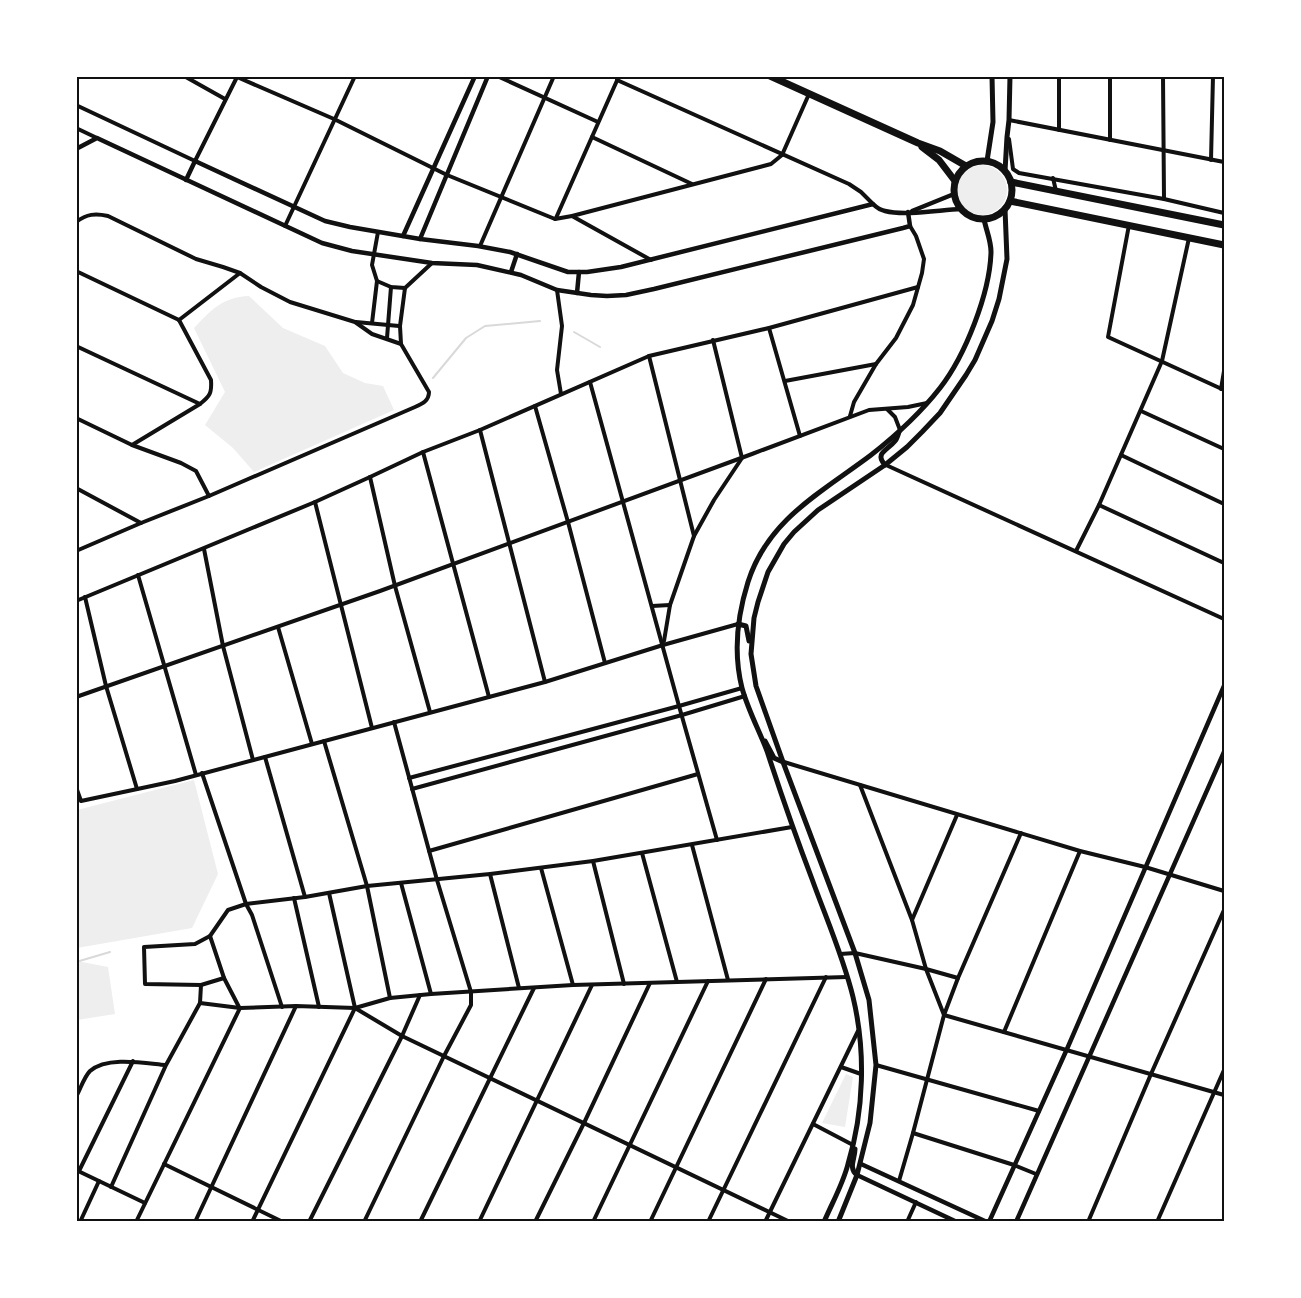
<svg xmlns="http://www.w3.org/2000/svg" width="1301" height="1298" font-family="'Roboto Serif',serif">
<rect width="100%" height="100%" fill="#fff"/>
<!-- green -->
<g fill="#eee">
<circle cx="982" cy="190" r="25"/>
<path d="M249,296l34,32 42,18 18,27 22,10 18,3 11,24 -140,62 -21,-24 -28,-23 20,-33 -31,-64c17,-18 29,-31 55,-32z"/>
<polygon points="194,780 218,874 192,928 77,948 77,810"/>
<polygon points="77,961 108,967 115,1014 77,1020"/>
<polygon points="846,1074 853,1077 845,1127 822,1123"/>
</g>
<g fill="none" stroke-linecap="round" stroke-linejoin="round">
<!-- stream -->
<g stroke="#d9d9d9" stroke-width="2">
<polyline points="574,332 600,347"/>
<polyline points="433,378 466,338 485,326 540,321"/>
<polyline points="76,962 110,952"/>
</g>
<!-- minor -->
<g stroke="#111" stroke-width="4">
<polyline points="184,76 225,99"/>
<polyline points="497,76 598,122"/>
<polyline points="1163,76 1164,199"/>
<polyline points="237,77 334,119 447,175 555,219"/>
<polyline points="617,80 849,184 861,192 873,204"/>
<polyline points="78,106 195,161 237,77"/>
<polyline points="1009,120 1224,162"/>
<polyline points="76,128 97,138"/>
<polyline points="1059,130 1059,76"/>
<polyline points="592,137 692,184"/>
<polyline points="1009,139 1013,169 1019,173 1164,199 1224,213"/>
<polyline points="1110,140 1110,76"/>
<polyline points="1211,160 1213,76"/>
<polyline points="1053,178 1056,191"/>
<polyline points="572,216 651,260"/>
<polyline points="556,218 619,76"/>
<polyline points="555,219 572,216 771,164 782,155 809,94"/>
<path d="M76,222c11,-8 19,-9 32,-6l88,43 27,8 17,6 21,14 29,15 65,20 17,12 29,10 28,48c0,9 -7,12 -14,15l-206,89 -68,27 -65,28"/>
<polyline points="1129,225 1108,337 1224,390"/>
<polyline points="285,226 355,76"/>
<polyline points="480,246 554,76"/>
<polyline points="76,271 179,320"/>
<polyline points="377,281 391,287 405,288"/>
<polyline points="557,290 562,326 557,370 561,394"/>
<polyline points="179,320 240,273"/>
<polyline points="356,322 399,326"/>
<polyline points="372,323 377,281 372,265 378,232"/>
<polyline points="769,328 800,436"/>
<polyline points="387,338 391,287"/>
<polyline points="401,344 400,326 405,288 432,263"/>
<polyline points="76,346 200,404"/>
<polyline points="649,356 694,536"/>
<polyline points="785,381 876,364"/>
<polyline points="590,382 679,706 717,840"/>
<polyline points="1221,389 1224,371"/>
<polyline points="535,406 568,522 605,663"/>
<polyline points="887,409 895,417 900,430"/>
<polyline points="1141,411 1224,449"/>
<polyline points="850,416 854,402 876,364 896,338 913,305 922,273 924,259 916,236 910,226"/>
<polyline points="76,418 132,445 181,463 196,471 209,496"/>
<polyline points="480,430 545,682"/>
<path d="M132,445l68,-41c10,-8 12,-11 11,-24l-32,-60"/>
<polyline points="423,452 489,697"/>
<polyline points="1121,455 1224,504"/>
<polyline points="886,465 1224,619"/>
<polyline points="370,477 395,586 430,712"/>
<polyline points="76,488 141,523"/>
<polyline points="315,502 372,728"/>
<polyline points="1099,505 1224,563"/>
<polyline points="204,549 223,646 253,760"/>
<polyline points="1076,551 1099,505 1162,361 1189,238"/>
<polyline points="138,575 196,775"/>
<polyline points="85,597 106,686 137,789"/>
<polyline points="76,601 315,502 370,477 423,452 480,430 649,356 769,328 918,287"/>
<polyline points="652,606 670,605"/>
<polyline points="278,627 312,744"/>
<polyline points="664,641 670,605 694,536 714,500 742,458 713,340"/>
<polyline points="76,697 380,591 752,454 869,410 908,407 927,403"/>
<polyline points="324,741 367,886 390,998"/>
<polyline points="265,757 305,897"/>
<polyline points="784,762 1080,851 1145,867 1224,891"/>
<polyline points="202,773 246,904 252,915 282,1007"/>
<polyline points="409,778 679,706 742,688"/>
<polyline points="860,785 912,920 926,969 944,1015 1224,1095"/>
<polyline points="76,787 81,801 175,781 545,682 663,645 738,624"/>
<polyline points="412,789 682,715 745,696"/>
<polyline points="692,845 728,980"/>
<polyline points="429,851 698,774"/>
<polyline points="642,853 677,982"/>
<polyline points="593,861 624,984"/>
<polyline points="541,868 573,985"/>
<polyline points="490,874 519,988"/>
<polyline points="401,883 431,994"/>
<polyline points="329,893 355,1008"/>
<polyline points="294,898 319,1007"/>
<polyline points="912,920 957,815"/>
<polyline points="210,936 224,978 239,1007"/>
<polyline points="840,954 855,953 926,969 958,978"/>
<polyline points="224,978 201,985 145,984 144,947 195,944 210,936 228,910 246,904 305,897 367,886 490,874 593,861 792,827"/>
<polyline points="200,1003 240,1008 296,1006 355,1008 390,998 431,994 573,985 847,977"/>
<polyline points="355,1008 402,1036 790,1222"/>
<polyline points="1004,1032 1080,851"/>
<polyline points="876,1065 1039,1111"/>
<polyline points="841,1067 861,1074"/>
<path d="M76,1097c4,-7 8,-20 14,-26 17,-15 54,-8 75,-6"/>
<polyline points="813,1124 853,1145"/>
<polyline points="913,1133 1014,1165 1036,1174"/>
<polyline points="164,1164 283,1222"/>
<polyline points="76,1170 145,1203"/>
<polyline points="79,1171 133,1061"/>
<polyline points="899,1181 913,1133 944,1015 958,978 1021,833"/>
<polyline points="111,1187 166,1065 200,1003 201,985"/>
<polyline points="80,1222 99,1181"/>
<polyline points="136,1222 240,1008"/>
<polyline points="195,1222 296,1006"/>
<polyline points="252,1222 355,1008"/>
<polyline points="309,1222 402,1036 420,995"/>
<polyline points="364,1222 444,1056 471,1005 471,992 437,880 394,722"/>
<polyline points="420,1222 534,988"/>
<polyline points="479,1222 592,985"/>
<polyline points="535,1222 584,1123 650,983"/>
<polyline points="593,1222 708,981"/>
<polyline points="650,1222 766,979"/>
<polyline points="708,1222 826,977"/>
<polyline points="765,1222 858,1031"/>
<polyline points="907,1222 916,1202"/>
<polyline points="1088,1222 1151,1074 1224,910"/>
<polyline points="1157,1222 1224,1070"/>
</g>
<!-- tertiary -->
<g stroke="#111" stroke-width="4.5">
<polyline points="76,149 97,138 322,243 352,251 432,263 477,265 521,275 557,290 591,295 607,296 626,295 654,289 903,228 910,226 908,212"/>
<path d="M186,180l9,-19 130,60 25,6 70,12 58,7 32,6 58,20h19l34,-5 252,-63c4,4 7,6 12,7 20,5 54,-1 76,-2"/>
<polyline points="912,211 954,194"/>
<polyline points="403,236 475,76"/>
<polyline points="420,239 488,76"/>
<polyline points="511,272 517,254"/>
<polyline points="577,293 579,272"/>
<polyline points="861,1164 987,1222"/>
<polyline points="857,1175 957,1222"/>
<polyline points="989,1222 1067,1049 1224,686"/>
<polyline points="1016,1222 1224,752"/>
</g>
<!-- secondary -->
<g stroke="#111" stroke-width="5">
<polyline points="987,161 993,122 992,76"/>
<polyline points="1005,171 1007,137 1009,120 1010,76"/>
<path d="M885,465c-11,-12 3,-15 10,-24 2,-2 3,-6 4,-9"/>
<polyline points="738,624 746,626 749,641"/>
<polyline points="765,741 774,758 783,762"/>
<path d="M855,1149c0,10 -7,19 2,26"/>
<path d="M824,1222c8,-19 19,-38 24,-58 16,-53 18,-113 5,-167 -10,-41 -27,-79 -41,-118 -16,-42 -31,-85 -45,-128 -8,-21 -19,-41 -25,-63 -9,-36 -5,-71 6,-106 20,-63 74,-90 123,-127 23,-18 51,-44 69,-67 25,-32 50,-95 51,-136 0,-12 -5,-22 -7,-33"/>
<polyline points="838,1222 857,1175 870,1123 876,1065 869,1000 855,953 783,762 756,686 751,654 754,618 758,602 768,572 784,544 794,532 818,510 885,465 907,447 922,432 940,413 966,375 975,360 992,321 999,299 1007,259 1005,209"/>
</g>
<!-- trunk -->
<g stroke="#111" stroke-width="7">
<polyline points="770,76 918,143 940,151 966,166"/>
<polyline points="922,147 939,160 955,181"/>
<circle cx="983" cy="190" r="29"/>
<polyline points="1011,182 1224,225"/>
<polyline points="1010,201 1224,245"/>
</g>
</g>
<!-- border -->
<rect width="1301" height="1298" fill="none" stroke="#ffffff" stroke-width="156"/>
<rect x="78" y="78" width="1145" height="1142" fill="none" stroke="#111" stroke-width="2"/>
</svg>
